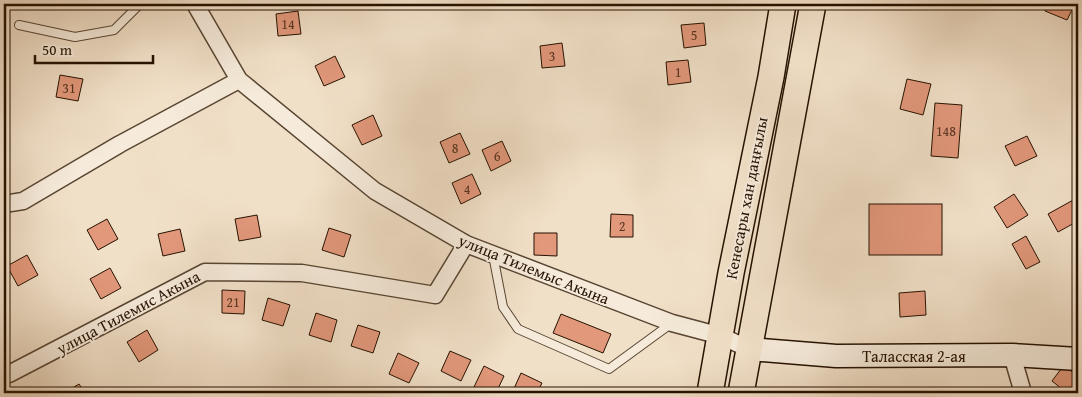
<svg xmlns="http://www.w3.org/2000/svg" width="1082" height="397" font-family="'Gentium Book Plus',serif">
<rect width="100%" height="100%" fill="#f1e0c8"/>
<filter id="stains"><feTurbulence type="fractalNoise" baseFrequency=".004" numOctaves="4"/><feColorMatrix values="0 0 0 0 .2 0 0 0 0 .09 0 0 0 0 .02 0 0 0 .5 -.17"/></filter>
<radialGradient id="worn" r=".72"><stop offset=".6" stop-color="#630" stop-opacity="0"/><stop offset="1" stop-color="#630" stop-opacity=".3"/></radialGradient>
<!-- building -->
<g fill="#e2987b" stroke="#251100">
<polygon points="336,4 358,4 359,6 336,9"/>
<polygon points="1048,4 1075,4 1067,20 1045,11"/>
<polygon points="298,11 301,34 278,36 276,14"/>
<polygon points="704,23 706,45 684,48 681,25"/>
<polygon points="562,43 565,66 542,68 540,46"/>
<polygon points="335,56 345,77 324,86 315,66"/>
<polygon points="688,60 691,82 668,85 666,62"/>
<polygon points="60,75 83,79 78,101 56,97"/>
<polygon points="907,79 931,84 923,115 900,109"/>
<polygon points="935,103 962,105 958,158 931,156"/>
<polygon points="373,115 382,136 362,145 352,125"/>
<polygon points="460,133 470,154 449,163 440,142"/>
<polygon points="1027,136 1037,156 1015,166 1005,146"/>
<polygon points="502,141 511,161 491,171 482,150"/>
<polygon points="472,174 481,194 461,204 452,183"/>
<polygon points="1014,194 1028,215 1007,228 994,207"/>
<polygon points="1075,199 1078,206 1078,221 1058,232 1048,214"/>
<rect x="869" y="204" width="73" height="51"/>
<polygon points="611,214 633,215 633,237 610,237"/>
<polygon points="257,215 261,237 239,241 235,219"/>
<polygon points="107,219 118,239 98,250 87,230"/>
<polygon points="329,228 351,235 344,257 322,250"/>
<polygon points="180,229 185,251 163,256 158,234"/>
<polygon points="534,233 557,233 557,256 534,255"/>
<polygon points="1026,236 1040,262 1026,269 1012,244"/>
<polygon points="27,255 38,275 18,286 7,266"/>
<polygon points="110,268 121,288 101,299 90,279"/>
<polygon points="222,290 245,291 244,314 222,313"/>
<polygon points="925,291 926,315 900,317 899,293"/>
<polygon points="268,298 290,305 283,326 262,320"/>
<polygon points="316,313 337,320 331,342 309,335"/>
<polygon points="561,314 611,334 603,353 553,333"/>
<polygon points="358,325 380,332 373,353 351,346"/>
<polygon points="147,330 158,350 139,362 127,342"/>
<polygon points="450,351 471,360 461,381 441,371"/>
<polygon points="398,353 419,363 409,383 389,374"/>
<polygon points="1064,365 1078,377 1078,393 1067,393 1052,381"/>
<polygon points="484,366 504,376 496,393 488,393 474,387"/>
<polygon points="521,373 542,383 537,393 512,393"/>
<polygon points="79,384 85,393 64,393"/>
</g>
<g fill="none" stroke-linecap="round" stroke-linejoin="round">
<defs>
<g id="lane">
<polyline points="19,25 75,37 114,30 140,4"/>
<polyline points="493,255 503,307 518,329 609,369 672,323"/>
</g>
<g id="street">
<polyline points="195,4 239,80 375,191 466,244 672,323 721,336 749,349"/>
<polyline points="4,204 23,201 120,144 239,80"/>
<polyline points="1012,355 1023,393"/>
<polyline points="4,374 9,374 205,272 302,273 435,295 466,244"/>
</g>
<polyline id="secondary" points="749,349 836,356 1012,355 1078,359"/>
<g id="primary">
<polyline points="710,393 731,273 771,77 783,4"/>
<polyline points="741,393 813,4"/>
</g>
</defs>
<!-- lane casing -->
<use href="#lane" stroke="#584532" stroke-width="10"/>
<!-- street casing -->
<use href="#street" stroke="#584532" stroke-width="19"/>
<!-- secondary casing -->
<use href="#secondary" stroke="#251100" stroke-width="25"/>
<!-- primary casing -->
<use href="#primary" stroke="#251100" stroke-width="28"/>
<!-- lane -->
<use href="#lane" stroke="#f6ebdb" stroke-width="8"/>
<!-- street -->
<use href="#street" stroke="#f6ebdb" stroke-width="16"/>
<!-- secondary -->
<use href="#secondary" stroke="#f6ebdb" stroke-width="22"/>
<!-- primary -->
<use href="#primary" stroke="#f1e0c8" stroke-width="25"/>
</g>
<g text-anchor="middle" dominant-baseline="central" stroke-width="4" stroke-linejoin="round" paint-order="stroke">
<!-- number labels -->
<g font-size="14" fill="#54331f">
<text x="288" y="24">14</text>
<text x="694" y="35">5</text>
<text x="552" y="56">3</text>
<text x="678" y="72">1</text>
<text x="69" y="88">31</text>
<text x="946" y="131">148</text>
<text x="455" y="148">8</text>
<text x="497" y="156">6</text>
<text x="467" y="189">4</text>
<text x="622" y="226">2</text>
<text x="233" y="302">21</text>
</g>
<!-- street labels -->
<g font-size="16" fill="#251100" stroke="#f6ebdb">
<text transform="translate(746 198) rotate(-79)">Кенесары хан даңғылы</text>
<text transform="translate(534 269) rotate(22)">улица Тилемыс Акына</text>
<text transform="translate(128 312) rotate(-28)">улица Тилемис Акына</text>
<text x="914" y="356">Таласская 2-ая</text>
</g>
</g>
<!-- margin -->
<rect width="1082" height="397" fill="none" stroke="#f1e0c8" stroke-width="20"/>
<rect x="5" y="5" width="1072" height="387" fill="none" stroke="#251100" stroke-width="2.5"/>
<rect x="10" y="10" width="1062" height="377" fill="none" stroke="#251100"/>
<!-- scale -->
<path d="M35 55v8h118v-8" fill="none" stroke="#251100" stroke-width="2.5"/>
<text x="42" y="55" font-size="15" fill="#251100" stroke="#f6ebdb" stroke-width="4" paint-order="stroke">50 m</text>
<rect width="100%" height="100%" filter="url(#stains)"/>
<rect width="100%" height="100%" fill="url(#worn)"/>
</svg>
